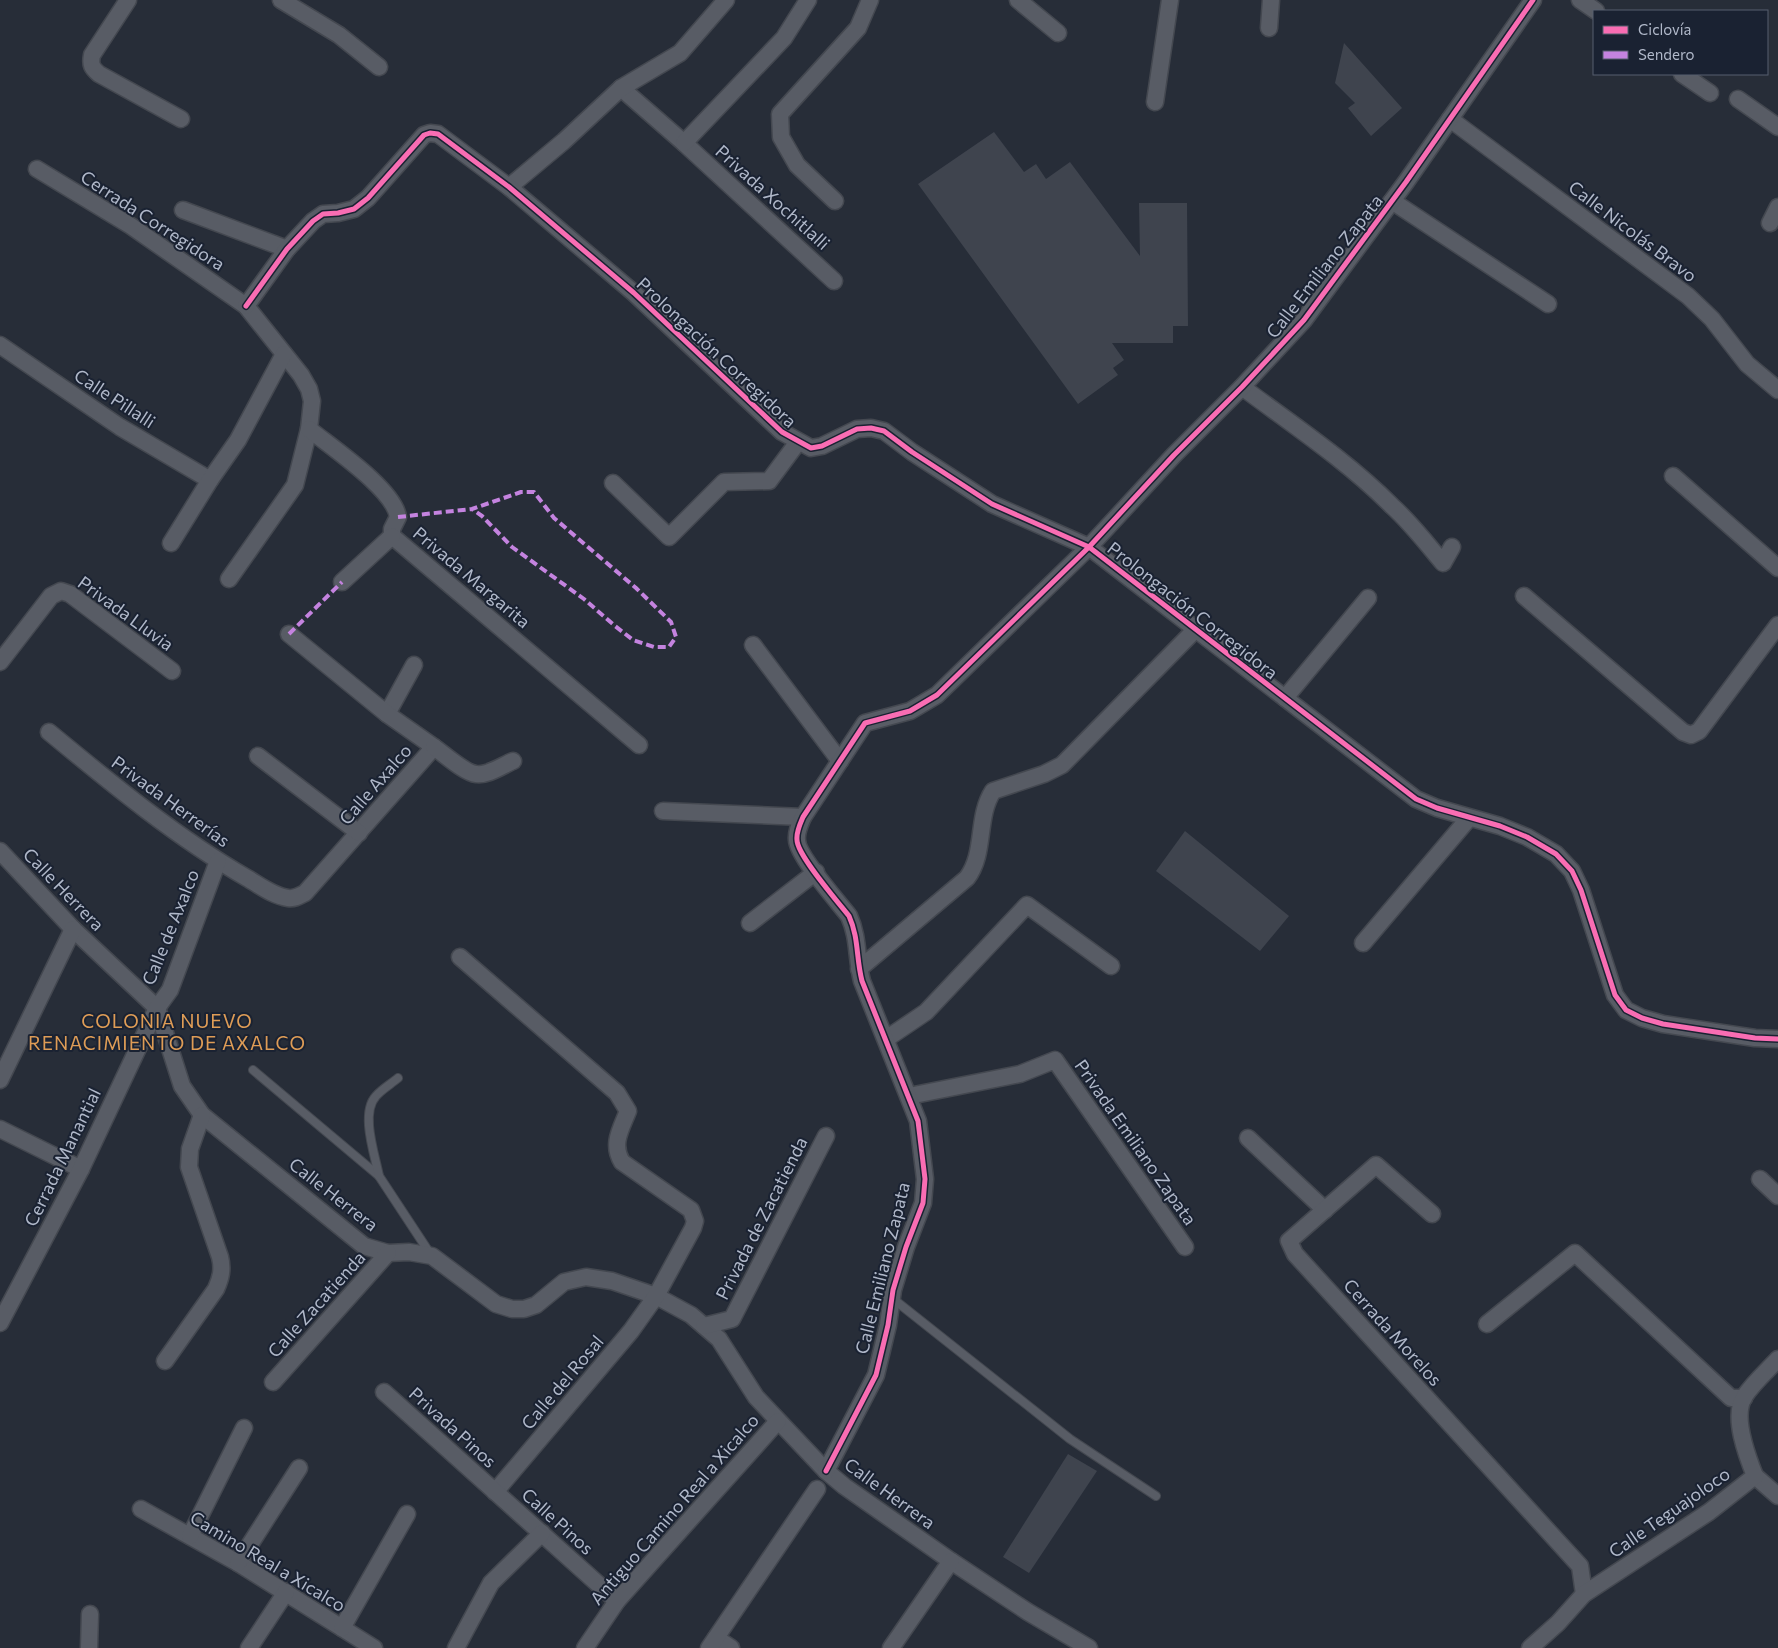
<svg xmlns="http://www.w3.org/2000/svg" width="1778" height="1648" font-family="Commissioner,sans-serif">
<rect width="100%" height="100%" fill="#272d38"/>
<!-- building -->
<g fill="#3f444e">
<polygon points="1344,43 1402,108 1371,136 1348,108 1355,103 1335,83"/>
<polygon points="994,132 1024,172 1036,164 1046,179 1070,162 1140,256 1139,203 1187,203 1188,326 1173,326 1173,343 1112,343 1124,360 1113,368 1118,375 1078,404 918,184"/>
<polygon points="1185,831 1289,916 1260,951 1156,871"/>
<polygon points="1068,1454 1097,1471 1029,1573 1003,1557"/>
</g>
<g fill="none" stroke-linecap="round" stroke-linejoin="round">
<defs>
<g id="lane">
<polyline points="253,1070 379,1176 431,1255"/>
<path d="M379,1176c-4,-21 -19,-63 -3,-80 6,-7 15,-12 22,-18"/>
<polyline points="892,1298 1070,1439 1156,1496"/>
</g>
<g id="street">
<path d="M128,0l-36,55c-2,10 0,13 7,19l82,45"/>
<polyline points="281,0 339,35 379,67"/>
<polyline points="1018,0 1058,33"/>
<polyline points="1580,0 1596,11"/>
<polyline points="1269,28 1271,0"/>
<polyline points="1682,74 1710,93"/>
<polyline points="621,88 684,143 834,281"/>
<polyline points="1738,99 1778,127"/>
<polyline points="1155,102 1170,0"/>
<polyline points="1450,119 1688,296 1712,319 1747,364 1778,390"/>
<polyline points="684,143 784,38 808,0"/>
<polyline points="37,169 131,226 246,306 301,375 309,389 312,401 309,429 295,485 229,579"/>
<polyline points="509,187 564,141 621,88 680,53 726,0"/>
<polyline points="835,201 797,165 781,137 780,114 858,28 870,0"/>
<polyline points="1392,201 1548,304"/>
<polyline points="183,210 287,249"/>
<polyline points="1770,223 1778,207"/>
<polyline points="246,306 287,249 313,221 323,214 338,213 354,209 368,198 424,135 430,133 438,134 509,187 634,293 782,432 811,448 822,446 857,429 871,428 884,431 912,452 992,504 1089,547 1416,799 1437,808 1500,826 1527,837 1556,854 1572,871 1581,890 1615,995 1626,1010 1642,1018 1663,1024 1755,1038 1778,1039"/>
<polyline points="0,345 120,427 210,480"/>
<path d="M1242,387c51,38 105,74 150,119 19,17 35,38 51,57l9,-16"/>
<path d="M309,429c22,18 85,60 89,88l-6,12v7l247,209"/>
<polyline points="1673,476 1778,568"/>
<polyline points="613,483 669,537 724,482 769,481 798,442"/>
<polyline points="171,543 210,480 238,440 284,354"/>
<polyline points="342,582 392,536"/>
<polyline points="1524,596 1683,732 1691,735 1699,731 1778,625"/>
<polyline points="753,645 840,761"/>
<polyline points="0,662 51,596 61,591 70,594 172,671"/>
<polyline points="1285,698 1368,598"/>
<polyline points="387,714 414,665"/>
<path d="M49,732c63,52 127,105 198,146 12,7 26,18 41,20 7,1 11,-2 17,-5l129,-146 -47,-33 -98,-80"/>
<path d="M434,747c10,7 31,26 42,27 12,2 27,-9 37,-13"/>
<polyline points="258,756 359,833"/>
<polyline points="663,811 803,817"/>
<polyline points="0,851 73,929 157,1008 182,1086 202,1115 364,1246 388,1253 409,1252 432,1256 496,1304 512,1309 524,1309 536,1305 564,1282 586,1277 612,1281 656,1296 691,1315 719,1339 756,1397 826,1471 844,1486 951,1561 1028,1612 1089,1648"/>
<polyline points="750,923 816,872"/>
<polyline points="1363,943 1469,818"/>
<path d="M460,957l157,136 11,18c-7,18 -17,33 -6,51l69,48 4,11 -2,7 -37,68 -25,35 -136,161"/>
<path d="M859,969l108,-91c19,-25 9,-61 26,-87l51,-17 18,-9 133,-135"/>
<polyline points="886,1039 926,1012 1027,905 1111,966"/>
<polyline points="0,1080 73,929"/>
<polyline points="909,1096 1020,1074 1055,1060 1185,1247"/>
<polyline points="0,1129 81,1169"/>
<polyline points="1248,1138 1325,1210"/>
<polyline points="1760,1179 1778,1196"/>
<polyline points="1432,1214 1376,1165 1289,1241 1295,1254 1580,1566 1584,1594"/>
<polyline points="0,1323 81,1169 157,1008 170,990 218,861"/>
<polyline points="1487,1324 1575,1253 1731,1398 1744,1398"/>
<polyline points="704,1326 732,1319 826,1136"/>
<path d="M165,1361l51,-72c5,-11 7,-20 4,-32l-31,-90 1,-18 12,-34"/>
<polyline points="273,1382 388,1253"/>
<polyline points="384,1392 617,1601"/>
<path d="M826,1471l50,-96 12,-50 5,-35 13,-43 17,-44 2,-24 -7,-58 -56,-140c-6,-23 -3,-43 -13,-65 -11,-14 -52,-61 -52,-76 -1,-8 3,-16 6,-23l62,-94 45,-12 27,-16 152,-148 85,-92 68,-68 62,-67 102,-138 127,-182"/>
<polyline points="1755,1476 1778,1496"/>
<polyline points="141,1509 238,1563 374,1648"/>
<polyline points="190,1536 244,1428"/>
<polyline points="238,1563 299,1468"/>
<polyline points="342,1628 407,1514"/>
<polyline points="716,1638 731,1648"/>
<polyline points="89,1648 90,1614"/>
<polyline points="249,1648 286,1592"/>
<polyline points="456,1648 491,1583 542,1533"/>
<polyline points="585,1648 617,1601 778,1421"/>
<polyline points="709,1648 817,1489"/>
<polyline points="891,1648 951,1561"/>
<path d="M1530,1648l28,-25 26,-29 125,-82 46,-36c-8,-20 -23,-59 -11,-79 9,-14 23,-26 34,-38"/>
</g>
</defs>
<!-- lane casing -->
<use href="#lane" stroke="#444850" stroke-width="10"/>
<!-- street casing -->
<use href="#street" stroke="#444850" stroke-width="19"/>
<!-- lane -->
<use href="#lane" stroke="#585c65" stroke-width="8"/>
<!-- street -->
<use href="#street" stroke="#585c65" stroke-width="16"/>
<!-- quiet -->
<g stroke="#c483df" stroke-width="4" stroke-dasharray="8 4" stroke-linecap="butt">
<polyline points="398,517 472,509 521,492 534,492 554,518 636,588 671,622 676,637 669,647 654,647 633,640 615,626 584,599 512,547 482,516 472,509"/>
<polyline points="289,634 342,582"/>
</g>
<defs>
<g id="cycleway">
<polyline points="246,306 287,249 313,221 323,214 338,213 354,209 368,198 424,135 430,133 438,134 509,187 634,293 782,432 811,448 822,446 857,429 871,428 884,431 912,452 992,504 1089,547 1416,799 1437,808 1500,826 1527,837 1556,854 1572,871 1581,890 1615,995 1626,1010 1642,1018 1663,1024 1755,1038 1778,1039"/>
<path d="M826,1471l50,-96 12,-50 5,-35 13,-43 17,-44 2,-24 -7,-58 -56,-140c-6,-23 -3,-43 -13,-65 -11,-14 -52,-61 -52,-76 -1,-8 3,-16 6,-23l62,-94 45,-12 27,-16 152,-148 85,-92 68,-68 62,-67 102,-138 127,-182"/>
</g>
</defs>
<!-- cycleway casing -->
<use href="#cycleway" stroke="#1a2232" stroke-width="8"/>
<!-- cycleway -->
<use href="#cycleway" stroke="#f96db3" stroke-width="5"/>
</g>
<g text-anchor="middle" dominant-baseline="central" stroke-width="4" stroke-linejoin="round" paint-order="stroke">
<!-- street labels -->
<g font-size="18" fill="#b0b8c9" stroke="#1a2232">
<text transform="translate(773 197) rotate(42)">Privada Xochitlalli</text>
<text transform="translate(153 220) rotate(33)">Cerrada Corregidora</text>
<text transform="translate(1633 231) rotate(37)">Calle Nicolás Bravo</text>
<text transform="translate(1324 266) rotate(-52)">Calle Emiliano Zapata</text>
<text transform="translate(717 352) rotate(43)">Prolongación Corregidora</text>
<text transform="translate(115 398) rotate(33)">Calle Pillalli</text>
<text transform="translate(472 577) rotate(40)">Privada Margarita</text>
<text transform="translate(1193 610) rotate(38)">Prolongación Corregidora</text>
<text transform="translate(126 613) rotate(36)">Privada Lluvia</text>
<text transform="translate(375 784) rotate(-49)">Calle Axalco</text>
<text transform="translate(171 801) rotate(36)">Privada Herrerías</text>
<text transform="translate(64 889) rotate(46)">Calle Herrera</text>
<text transform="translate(170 927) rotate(-68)">Calle de Axalco</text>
<text transform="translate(1136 1142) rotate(55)">Privada Emiliano Zapata</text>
<text transform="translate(62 1157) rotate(-64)">Cerrada Manantial</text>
<text transform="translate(334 1194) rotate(38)">Calle Herrera</text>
<text transform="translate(761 1218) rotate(-63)">Privada de Zacatienda</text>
<text transform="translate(882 1268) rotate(-76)">Calle Emiliano Zapata</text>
<text transform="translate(316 1304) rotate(-48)">Calle Zacatienda</text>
<text transform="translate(1393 1332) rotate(48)">Cerrada Morelos</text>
<text transform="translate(562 1382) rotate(-50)">Calle del Rosal</text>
<text transform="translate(453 1427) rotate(42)">Privada Pinos</text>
<text transform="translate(890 1493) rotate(36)">Calle Herrera</text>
<text transform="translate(674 1509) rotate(-49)">Antiguo Camino Real a Xicalco</text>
<text transform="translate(1669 1512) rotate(-35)">Calle Teguajoloco</text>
<text transform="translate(558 1521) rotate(42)">Calle Pinos</text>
<text transform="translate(268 1561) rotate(31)">Camino Real a Xicalco</text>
</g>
<!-- neighbourhood labels -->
<g font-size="19" letter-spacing="1" fill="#de9c56" stroke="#1a2232">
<text x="167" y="1020">COLONIA NUEVO<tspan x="167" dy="22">RENACIMIENTO DE AXALCO</tspan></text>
</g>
</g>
<!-- legend -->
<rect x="1593" y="10" width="175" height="65" fill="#1a2232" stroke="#565e6e"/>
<rect x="1603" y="26" width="25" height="8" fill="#f96db3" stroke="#565e6e"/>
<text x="1638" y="35" font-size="15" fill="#b0b8c9">Ciclovía</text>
<rect x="1603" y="51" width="25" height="8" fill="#c483df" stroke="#565e6e"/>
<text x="1638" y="60" font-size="15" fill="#b0b8c9">Sendero</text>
</svg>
